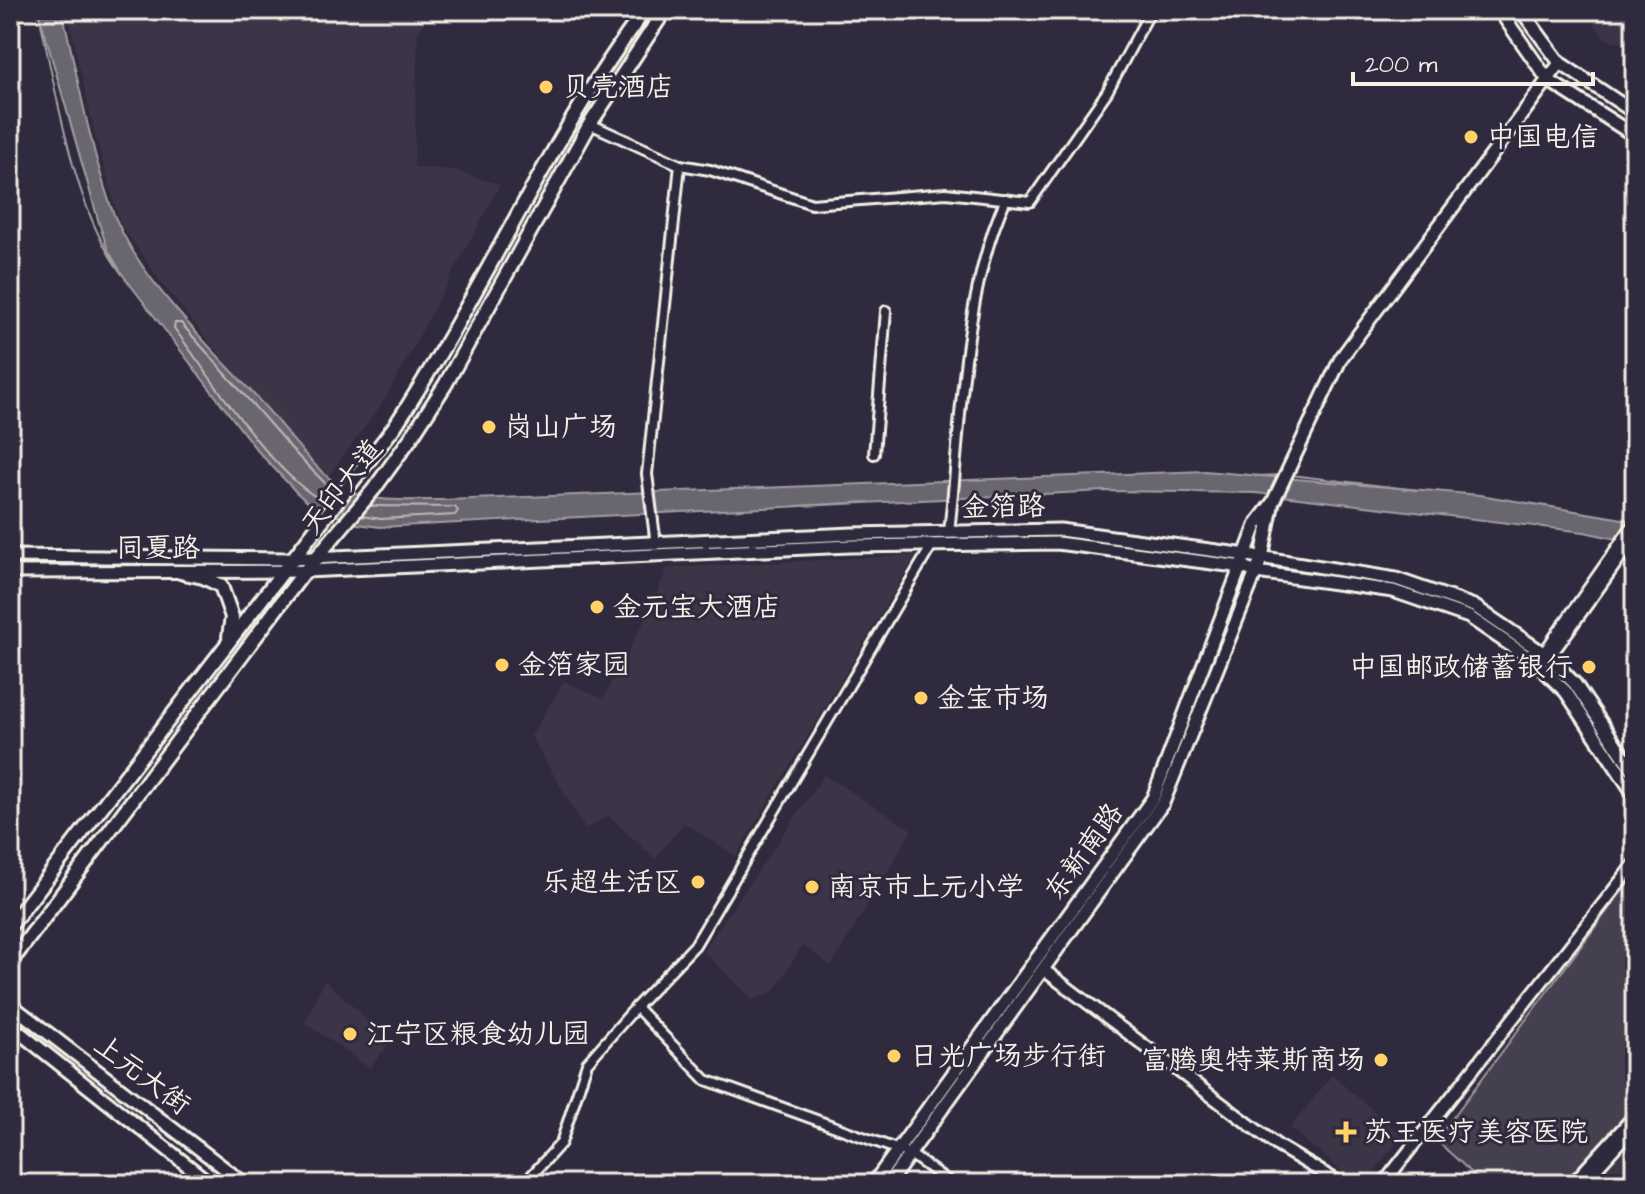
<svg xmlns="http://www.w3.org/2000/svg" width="1645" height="1194" font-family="'Architects Daughter','LXGW WenKai TC',sans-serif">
<rect width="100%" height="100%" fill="#2f2a3d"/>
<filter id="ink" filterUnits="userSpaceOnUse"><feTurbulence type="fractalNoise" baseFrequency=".0125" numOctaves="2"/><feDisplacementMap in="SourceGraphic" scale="16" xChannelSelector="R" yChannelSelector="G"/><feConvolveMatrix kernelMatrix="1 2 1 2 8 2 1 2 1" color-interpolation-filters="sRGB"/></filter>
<g filter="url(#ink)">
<!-- built -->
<g fill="#3b3647">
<polygon points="67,10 433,10 418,31 414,167 453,170 500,185 386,398 328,477 253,395 162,284 120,223 96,139"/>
<polygon points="1583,10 1635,10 1635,43 1607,40"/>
<polygon points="916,555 736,856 684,823 655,859 609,816 585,829 531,736 564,681 603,699 650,610 667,568"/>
<polygon points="824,775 912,830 831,966 803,945 774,991 753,1000 703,951"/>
<polygon points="324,980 360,1012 387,1046 370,1068 305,1023"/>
<polygon points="1332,1075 1402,1136 1364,1184 1357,1184 1290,1128"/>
<polygon points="1635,1135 1635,1184 1591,1184"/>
</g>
<!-- green -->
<polygon fill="#454050" stroke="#9c989c" stroke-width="2" points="1635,874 1635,1107 1565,1184 1484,1184 1436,1140"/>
<!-- water -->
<path fill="#6a6670" stroke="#a19ea0" stroke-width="2" d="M38,10h24c15,64 27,132 48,194 26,76 105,146 158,206 20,23 49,63 75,78 29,17 70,11 102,12l760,-29 275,24 155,26v22l-51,-11 -328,-39 -151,-2 -725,36 -23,-3 -46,-19 -14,-12 -41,-44 -134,-175 -14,-24 -9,-27z"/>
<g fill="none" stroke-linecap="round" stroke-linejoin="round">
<!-- shore -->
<g stroke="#bdb9b8" stroke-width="2">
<path d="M326,502c-49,-20 -118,-129 -152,-174l1,-5h6l116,132 37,37"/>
<polyline points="361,516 381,519 455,515 458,511 455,507 370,506"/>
</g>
<!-- stream -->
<g stroke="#a19ea0" stroke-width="2">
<path d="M38,10c18,78 35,201 84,264"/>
<polyline points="1291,475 1416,490"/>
<polyline points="1255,476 1281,475"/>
<polyline points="795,506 868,502"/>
</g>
<defs>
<g id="minor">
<polyline points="590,124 680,165 710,170 812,204 946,193 1030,202 1107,92 1151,10"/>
<polyline points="874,454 886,311"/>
<path d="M949,532c12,-103 13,-239 57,-333"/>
<polyline points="656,545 647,474 680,165"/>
<polyline points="932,545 695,945 636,1007 706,1080 910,1154 952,1184"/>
<polyline points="524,1184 561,1143 587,1063 636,1007"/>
</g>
<g id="tertiary">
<polyline points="1549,657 1635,536"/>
<polyline points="1044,970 1278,1146 1342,1184"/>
<polyline points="1383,1184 1635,863"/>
<polyline points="1572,1184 1635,1115"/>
<polyline points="1582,1184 1635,1125"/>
</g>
<g id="secondary">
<polyline points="1499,10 1548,80 1635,136"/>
<polyline points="1521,10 1560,63 1635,113"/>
<polyline points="10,556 290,559 852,534 1060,530 1247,555 1396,579 1474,606 1549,657 1575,684 1635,773"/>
<polyline points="10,572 305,571 850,546 1057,543 1243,567 1256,572 1393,591 1469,617 1535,662 1566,692 1632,791 1635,801"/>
<polyline points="1540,660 1635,524"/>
<polyline points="10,1004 245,1184"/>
<polyline points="10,1025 211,1184"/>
<polyline points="873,1184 1153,798 1257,523 1273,502 1341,358 1560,63"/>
<polyline points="888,1184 1163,803 1262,557 1272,506"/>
</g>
<g id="primary">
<polyline points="180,572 203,577 221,586 232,617 229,637"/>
<path d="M10,926l385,-500c89,-135 153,-287 250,-416"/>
<polyline points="10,963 305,571 374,489 410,439 445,385 590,124 665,10"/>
</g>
</defs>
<!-- minor casing -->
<use href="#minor" stroke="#f4f1e8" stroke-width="14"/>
<!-- tertiary casing -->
<use href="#tertiary" stroke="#f4f1e8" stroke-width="16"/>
<!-- secondary casing -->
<use href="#secondary" stroke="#f4f1e8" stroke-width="17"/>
<!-- primary casing -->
<use href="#primary" stroke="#f4f1e8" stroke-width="18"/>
<!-- minor -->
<use href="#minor" stroke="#2f2a3d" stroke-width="8"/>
<!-- tertiary -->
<use href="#tertiary" stroke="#2f2a3d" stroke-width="10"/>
<!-- secondary -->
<use href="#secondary" stroke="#2f2a3d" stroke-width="11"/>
<!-- primary -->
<use href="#primary" stroke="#2f2a3d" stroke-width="12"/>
</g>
</g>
<!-- markers -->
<g fill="#ffd166" stroke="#2f2a3d" stroke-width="3">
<circle cx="546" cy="87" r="8"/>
<circle cx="1471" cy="137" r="8"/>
<circle cx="489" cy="427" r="8"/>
<circle cx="597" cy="607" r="8"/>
<circle cx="502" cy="665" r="8"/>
<circle cx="1589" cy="667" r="8"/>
<circle cx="921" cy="698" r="8"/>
<circle cx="698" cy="882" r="8"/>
<circle cx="812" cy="887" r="8"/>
<circle cx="350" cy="1034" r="8"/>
<circle cx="894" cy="1056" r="8"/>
<circle cx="1381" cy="1060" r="8"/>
<path d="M1342 1120h8v8h8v8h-8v8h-8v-8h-8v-8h8z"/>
</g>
<g text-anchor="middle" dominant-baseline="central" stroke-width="6" stroke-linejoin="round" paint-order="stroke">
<!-- poi labels -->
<g font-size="28" fill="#f4f1e8" stroke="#2f2a3d" text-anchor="start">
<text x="562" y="87">贝壳酒店</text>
<text x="1487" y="137">中国电信</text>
<text x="505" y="427">岗山广场</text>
<text x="613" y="607">金元宝大酒店</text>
<text x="518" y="665">金箔家园</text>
<text x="1573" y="667" text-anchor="end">中国邮政储蓄银行</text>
<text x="937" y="698">金宝市场</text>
<text x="682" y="882" text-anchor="end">乐超生活区</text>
<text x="828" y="887">南京市上元小学</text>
<text x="366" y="1034">江宁区粮食幼儿园</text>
<text x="910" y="1056">日光广场步行街</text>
<text x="1365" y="1060" text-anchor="end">富腾奥特莱斯商场</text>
<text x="1364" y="1132">苏王医疗美容医院</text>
</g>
<!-- street labels -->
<g font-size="28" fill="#f4f1e8" stroke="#2f2a3d">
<text transform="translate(342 487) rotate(-52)">天印大道</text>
<text transform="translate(1003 507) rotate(-1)">金箔路</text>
<text x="158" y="548">同夏路</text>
<text transform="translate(1084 852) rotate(-54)">东新南路</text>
<text transform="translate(142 1075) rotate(37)">上元大街</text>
</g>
</g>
<!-- margin -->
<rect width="1645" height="1194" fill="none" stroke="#2f2a3d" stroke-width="40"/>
<rect x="20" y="20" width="1605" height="1154" fill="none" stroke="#f4f1e8" stroke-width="3" filter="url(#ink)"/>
<!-- scale -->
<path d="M1353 72v12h240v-12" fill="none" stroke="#f4f1e8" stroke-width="4"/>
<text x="1365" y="72" font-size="24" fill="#f4f1e8" stroke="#2f2a3d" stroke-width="6" paint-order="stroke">200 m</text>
</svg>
